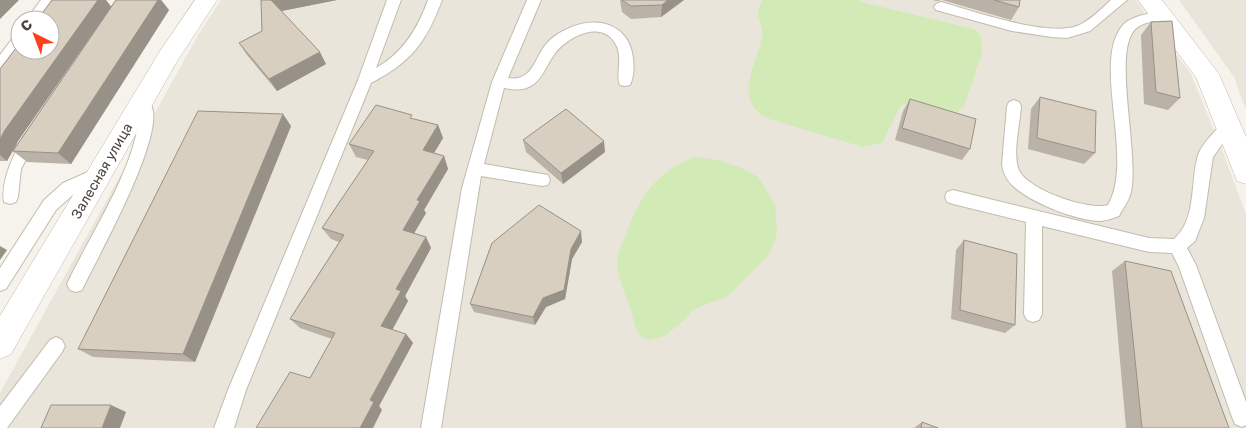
<svg xmlns="http://www.w3.org/2000/svg" width="1246" height="428" font-family="Rubik,sans-serif">
<rect width="100%" height="100%" fill="#f6f3ec"/>
<!-- residential -->
<g fill="#eae5da">
<polygon points="221,0 1135,0 1191,74 1222,150 1246,214 1246,428 0,428 0,393 198,35"/>
<polygon points="1179,0 1246,0 1246,110 1234,77"/>
</g>
<!-- green -->
<g fill="#d2eab5">
<path d="M762,0h97l2,2 113,27 7,7 1,17 -18,54 -7,5 -49,-8 -7,1 -19,38 -19,4 -97,-29c-33,-20 -10,-52 -4,-81 3,-15 -10,-16 0,-37z"/>
<path d="M695,157l24,3 22,8 17,9 17,27 2,27 -3,13 -8,14 -38,38 -34,13 -11,12 -18,15 -16,4c-15,-4 -14,-17 -18,-30 -6,-16 -16,-38 -13,-55 1,-6 5,-13 7,-18 13,-38 31,-66 70,-80z"/>
</g>
<g fill="none" stroke-linecap="round" stroke-linejoin="round">
<defs>
<g id="service">
<polygon points="41,0 55,0 40,20 26,20"/>
<path d="M387,0h14l-25,68c27,-15 42,-40 52,-68h14c-16,43 -31,62 -71,83l-125,307 -12,38h-20l14,-38 130,-310z"/>
<path d="M527,0h14l-33,78c25,4 26,-20 39,-35 8,-9 22,-16 34,-19 26,-6 49,6 52,34 1,9 1,19 -3,27l-5,1 -5,-1c-5,-10 4,-28 -5,-42 -13,-23 -46,-7 -59,9 -8,10 -12,24 -22,32 -9,7 -19,6 -30,4l-20,76 58,10 6,1 2,5 -2,5 -6,1 -61,-10 -40,252h-20l41,-240 30,-106z"/>
<path d="M1111,0h16l-37,31 -23,7 -16,-1 -39,-6 -76,-21 -2,-3 2,-3 5,-2c32,9 106,35 136,24 13,-5 24,-17 34,-26z"/>
<path d="M1163,10l5,2 2,3 -2,3c-11,3 -29,4 -35,14 -19,26 6,122 -2,160 -2,9 -8,16 -12,24 -6,2 -13,5 -19,5 -24,0 -71,-19 -88,-36 -6,-6 -9,-13 -10,-21l5,-58 2,-4 5,-2 5,2 2,4c-1,19 -8,43 -3,62 6,21 71,43 90,37 27,-46 -17,-144 15,-180 9,-10 28,-11 40,-15z"/>
<path d="M20,33c0,13 -5,33 -20,37v-15l15,-20z"/>
<path d="M139,101l12,4c16,29 -54,153 -69,185l-6,2 -6,-2 -3,-6c22,-48 71,-119 72,-172l-5,-1 -2,-4 2,-4z"/>
<path d="M1229,119l5,2 2,4 -23,32 -9,61 -9,23 -8,7 9,17 50,137v23l-4,2 -7,-3 -3,-7 -53,-150 -7,-14 -23,-1 -107,-26v88l-3,6 -6,2 -6,-2 -3,-6 2,-92 -73,-18 -6,-2 -2,-5 2,-5 6,-2 196,48 25,1c23,-20 16,-57 24,-84 4,-12 18,-24 26,-34z"/>
<path d="M30,132l5,2 3,4 -17,31 -3,28 -2,5 -6,2 -6,-2c-4,-20 11,-51 21,-68z"/>
<polygon points="99,167 105,168 107,173 105,178 75,193 56,210 6,289 0,291 0,268 44,200 63,183"/>
<polygon points="56,337 62,340 65,346 62,352 7,428 0,428 0,406 50,340"/>
</g>
<g id="minor">
<polygon points="195,0 217,0 176,63 11,354 0,359 0,316 160,51"/>
<polygon points="1138,0 1162,0 1219,74 1246,137 1246,184 1237,181 1196,77"/>
</g>
</defs>
<!-- service casing -->
<use href="#service" stroke="#c2bbae" stroke-width="2"/>
<!-- minor casing -->
<use href="#minor" stroke="#c2bbae" stroke-width="1"/>
<!-- service -->
<use href="#service" fill="#fff" fill-rule="evenodd"/>
<!-- minor -->
<use href="#minor" fill="#fff" fill-rule="evenodd"/>
</g>
<!-- wall -->
<g fill="#bab2a6" fill-rule="evenodd">
<path d="M52,0h54l5,6 5,-6h45l8,10 -98,154 -44,-2 -14,-11 -6,10h-7v-92zM94,32l-78,114 2,-5z"/>
<polygon points="261,0 337,0 281,11 326,64 277,91 247,55 239,43 262,31"/>
<polygon points="620,0 684,0 661,17 631,19 622,12"/>
<polygon points="932,0 1020,0 1019,7 1011,20 942,0 937,1"/>
<polygon points="1151,22 1180,98 1168,110 1144,104 1141,35"/>
<polygon points="1040,97 1095,153 1084,164 1028,149 1031,109"/>
<polygon points="910,99 970,149 962,160 895,140 903,111"/>
<polygon points="414,119 438,125 443,138 434,153 444,156 448,169 424,210 426,213 414,233 426,237 431,248 405,296 408,301 392,329 406,334 413,343 379,406 382,410 310,378 332,339 300,328 290,319 339,242 331,239 322,228 368,160 356,157 349,144"/>
<polygon points="291,126 195,362 93,357 78,349"/>
<polygon points="523,140 605,152 563,184 526,152"/>
<polygon points="964,240 1015,325 1005,333 951,319 956,250"/>
<polygon points="582,242 572,259 565,299 546,307 535,325 474,312 470,304"/>
<polygon points="1125,261 1229,428 1126,428 1112,271"/>
<polygon points="922,422 938,428 914,428"/>
</g>
<!-- shaded-wall -->
<g fill="#979187">
<polygon points="0,0 19,0 0,19"/>
<polygon points="96,0 106,0 111,7 18,141 7,161 0,155 0,139 5,130"/>
<polygon points="158,0 161,0 169,10 71,164 58,153"/>
<polygon points="271,0 337,0 277,12"/>
<polygon points="668,0 684,0 661,17 662,5"/>
<polygon points="320,52 326,64 277,91 269,79"/>
<polygon points="283,114 291,126 195,362 183,354"/>
<polygon points="438,125 443,138 428,163 423,150"/>
<polygon points="604,141 605,152 563,184 561,173"/>
<polygon points="444,156 448,169 424,210 426,213 409,242 403,230 417,200"/>
<polygon points="581,231 582,242 572,259 565,299 546,307 535,325 533,317"/>
<polygon points="426,237 431,248 405,296 408,301 389,336 381,326 396,289"/>
<polygon points="0,246 7,250 0,260"/>
<polygon points="406,334 413,343 379,406 382,410 373,428 360,428 370,400"/>
<polygon points="111,405 126,412 120,428 102,428"/>
</g>
<!-- building -->
<g fill="#d8cfc1" stroke="#979187">
<polygon points="52,0 98,0 5,130 0,139 0,69 20,43 20,50 50,50 50,20 37,20"/>
<polygon points="116,0 158,0 58,153 13,151"/>
<polygon points="261,0 271,0 320,52 269,79 239,43 262,31"/>
<polygon points="622,0 668,0 662,5 631,6"/>
<polygon points="994,0 1020,0 1019,7"/>
<polygon points="1172,21 1180,98 1156,92 1151,22"/>
<polygon points="1040,97 1096,111 1095,153 1037,138"/>
<polygon points="910,99 976,119 970,149 902,128"/>
<polygon points="376,105 412,115 410,118 438,125 423,150 444,156 417,200 420,201 403,230 426,237 396,289 401,291 381,326 406,334 370,400 374,402 360,428 256,428 290,372 310,378 335,333 290,319 344,235 322,228 374,151 349,144"/>
<polygon points="566,109 604,141 561,173 523,140"/>
<polygon points="198,111 283,114 183,354 78,349"/>
<polygon points="539,205 581,231 571,249 564,290 543,298 533,317 470,304 492,243"/>
<polygon points="964,240 1017,254 1015,325 960,310"/>
<polygon points="1125,261 1171,271 1229,428 1142,428"/>
<polygon points="51,405 111,405 102,428 41,428"/>
<polygon points="922,422 938,428 921,428"/>
</g>
<g text-anchor="middle" dominant-baseline="central" stroke-width="5" stroke-linejoin="round" paint-order="stroke">
<!-- street labels -->
<g font-size="14" fill="#4b4439" stroke="#fff">
<text transform="translate(102 171) rotate(-60)">Залесная улица</text>
</g>
</g>
<!-- north arrow -->
<g transform="translate(35 35) rotate(318)"><circle r="24" fill="#ffffff" stroke="#b7b4b0"/>
<path d="M0-4L9 19L0 12L-9 19Z" fill="#fc3f1d"/>
<text y="-8" font-size="14" font-weight="bold" text-anchor="middle" fill="#4b4439">С</text>
</g>
</svg>
